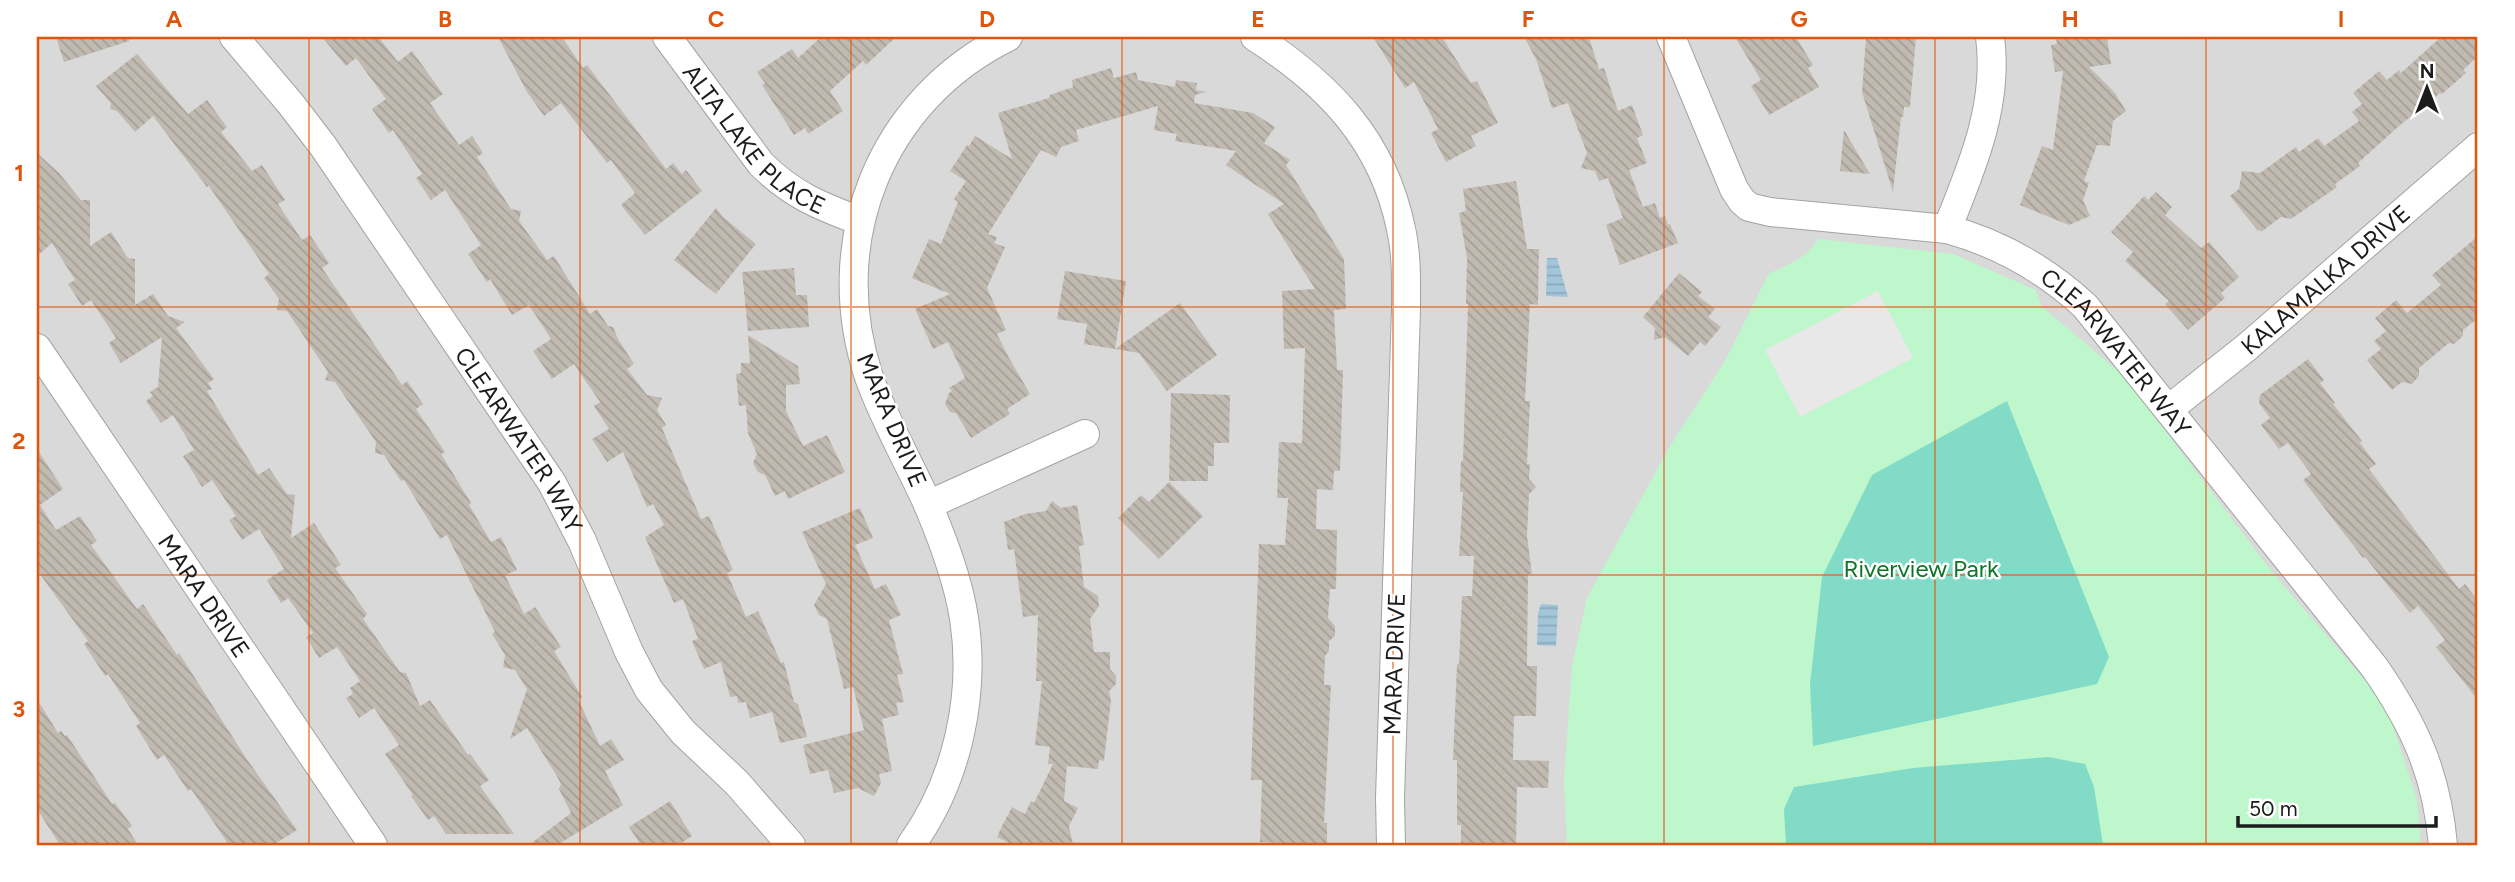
<svg xmlns="http://www.w3.org/2000/svg" width="2515" height="882" font-family="Figtree,sans-serif">
<defs>
<pattern id="water-rules" width="6" height="5" patternUnits="userSpaceOnUse" patternTransform="scale(1.75)"><rect width="6" height="5" fill="#a2c5da"/><path d="M0 2.5h6" fill="none" stroke="#8ba9ba"/></pattern>
<pattern id="building-back-hatch" width="6" height="6" patternUnits="userSpaceOnUse" patternTransform="scale(1.75)"><rect width="6" height="6" fill="#c1bab1"/><path d="M-1 5l2 2M0 0l6 6M5-1l2 2" fill="none" stroke="#a59f98"/></pattern>
</defs>
<rect width="100%" height="100%" fill="#edebe1"/>
<!-- residential -->
<rect fill="#dad9d9" x="37" y="37" width="2441" height="808"/>
<!-- park -->
<path fill="#bef7cb" d="M1818,239l135,15 83,36 5,16 82,69 149,197 114,133 31,95 4,45h-854l-3,-65 8,-114 15,-68 80,-147 59,-92 43,-86c19,-7 38,-15 49,-34z"/>
<!-- pitch -->
<g fill="#81dbc6">
<polygon points="2007,401 2109,657 2097,684 1813,746 1810,684 1822,577 1872,475"/>
<polygon points="2048,757 2085,764 2094,787 2103,845 1786,845 1784,809 1794,787 1913,768"/>
</g>
<!-- parking -->
<polygon fill="#e8e8e8" points="1878,291 1913,358 1800,417 1765,350"/>
<!-- water -->
<g fill="url(#water-rules)">
<polygon points="1547,258 1557,258 1568,297 1546,296"/>
<polygon points="1541,604 1558,605 1556,646 1537,645 1538,613"/>
</g>
<!-- building -->
<g fill="url(#building-back-hatch)">
<polygon points="56,37 129,37 129,41 64,62"/>
<polygon points="322,37 384,37 380,39 398,62 412,51 443,94 430,103 459,145 472,136 483,153 477,157 511,209 521,211 519,221 547,260 554,256 590,314 597,309 608,326 613,327 618,339 634,364 627,369 647,395 662,398 657,410 666,425 662,428 701,519 709,516 733,570 727,573 746,617 758,611 781,663 784,662 794,702 798,704 807,737 780,743 772,712 750,718 746,702 738,703 737,696 730,697 721,662 704,669 692,641 698,639 683,599 674,603 645,537 664,525 653,504 647,507 623,452 607,462 592,439 609,429 594,406 600,402 574,364 552,379 533,351 551,339 529,305 512,315 490,279 487,282 468,254 481,245 462,216 445,190 431,200 416,178 422,174 393,130 389,133 372,109 386,99 356,58 346,66"/>
<polygon points="498,37 562,37 583,68 587,65 666,169 673,163 682,174 686,170 702,191 645,235 621,205 635,193 611,160 607,163 561,103 544,116 527,92"/>
<polygon points="821,37 896,37 866,65 863,61 830,91 843,111 808,134 805,128 794,135 762,85 765,83 757,72 792,49 798,58"/>
<polygon points="1373,37 1442,37 1471,83 1477,81 1498,123 1471,136 1476,146 1446,162 1431,133 1438,129 1414,82 1405,88"/>
<polygon points="1524,37 1589,37 1599,69 1604,68 1618,111 1632,105 1643,135 1637,138 1647,163 1629,170 1643,207 1655,203 1660,218 1665,216 1668,225 1670,224 1678,243 1620,265 1606,225 1623,218 1608,178 1599,181 1595,171 1581,168 1587,153 1568,103 1552,108 1536,59"/>
<polygon points="1735,37 1796,37 1813,65 1808,68 1819,87 1769,115 1751,86 1761,80"/>
<polygon points="1866,37 1916,37 1910,107 1904,107 1903,117 1901,117 1893,192 1862,92"/>
<polygon points="2056,37 2107,37 2111,64 2089,67 2115,93 2126,111 2113,121 2110,146 2097,145 2084,181 2089,183 2083,200 2090,216 2069,225 2020,205 2042,146 2053,150 2063,71 2055,72 2051,45 2057,44"/>
<polygon points="2441,37 2478,37 2478,56 2463,70 2466,73 2442,94 2440,93 2399,126 2358,163 2360,166 2335,184 2337,187 2291,219 2281,217 2261,232 2259,229 2258,231 2230,196 2239,189 2242,171 2260,173 2296,147 2299,152 2318,138 2324,146 2359,121 2352,112 2362,104 2353,93 2379,71 2387,80 2399,70 2401,73"/>
<polygon points="137,54 188,114 207,100 227,127 221,132 252,171 262,165 285,200 278,204 302,240 310,235 329,263 322,268 402,385 407,381 423,404 416,409 445,452 441,454 471,503 469,505 491,542 501,537 517,570 505,575 524,614 535,607 561,647 554,651 582,697 578,699 600,746 611,739 624,760 605,771 623,805 557,845 529,845 571,813 559,789 561,784 555,773 527,728 510,739 527,689 515,670 503,667 505,655 492,634 495,632 447,535 440,539 404,480 401,481 384,455 375,453 376,442 335,382 325,380 328,372 287,311 277,310 279,299 264,278 269,274 209,186 207,187 153,116 135,132 117,111 110,109 111,103 96,86"/>
<polygon points="1111,68 1114,78 1136,72 1138,80 1175,87 1176,80 1197,83 1196,90 1206,92 1195,95 1194,103 1253,113 1275,127 1264,143 1290,160 1286,165 1344,259 1346,309 1334,310 1337,370 1343,370 1340,471 1334,471 1333,490 1317,489 1316,529 1337,530 1336,589 1330,589 1328,618 1335,626 1335,636 1329,641 1329,651 1325,656 1324,685 1331,685 1324,823 1327,823 1327,845 1286,845 1286,843 1260,842 1262,780 1251,780 1259,544 1285,545 1288,498 1277,498 1279,442 1302,443 1305,348 1284,349 1282,291 1315,289 1268,214 1284,204 1226,165 1236,151 1175,141 1177,134 1154,130 1158,106 1076,130 1079,141 1061,147 1056,157 1041,150 988,234 997,237 994,243 1005,247 987,288 1006,330 997,334 1009,358 1030,394 1007,409 1010,414 971,438 956,413 950,412 945,404 949,393 952,391 949,388 965,378 948,342 933,349 915,309 950,294 912,278 929,239 941,244 958,202 954,199 966,181 950,171 967,145 969,146 975,136 1012,159 998,113 1049,98 1050,95 1073,87 1072,80"/>
<polygon points="1844,130 1870,174 1840,171"/>
<polygon points="37,153 59,173 81,200 90,200 90,246 111,232 128,258 135,259 135,305 153,294 168,316 185,322 176,328 214,379 208,383 212,389 207,391 258,475 269,468 287,494 295,495 291,538 314,523 341,565 335,568 367,614 363,619 400,672 406,673 420,706 430,700 468,755 470,754 489,780 480,786 514,834 446,834 434,816 428,820 411,796 413,795 385,754 399,745 374,708 359,718 346,698 353,694 350,688 360,681 337,647 319,658 306,637 313,633 288,598 281,603 267,580 284,569 259,529 242,540 229,520 236,516 212,480 202,487 183,456 194,450 173,415 161,423 146,401 153,396 150,392 158,387 162,337 121,363 109,343 116,338 91,300 82,306 68,284 75,280 52,243 37,256"/>
<polygon points="1516,181 1527,249 1539,249 1538,305 1530,304 1525,401 1530,401 1527,464 1530,464 1529,479 1536,487 1529,494 1527,536 1532,574 1528,574 1527,666 1537,666 1536,716 1514,716 1513,760 1549,761 1548,788 1517,787 1516,845 1461,845 1461,825 1457,825 1457,760 1453,760 1457,664 1459,664 1462,596 1472,596 1474,556 1459,556 1463,492 1460,492 1461,461 1463,461 1468,304 1466,304 1467,258 1459,213 1466,211 1463,189"/>
<polygon points="2156,192 2172,207 2165,215 2201,248 2209,242 2239,277 2221,293 2225,298 2188,330 2165,304 2169,301 2125,261 2133,252 2111,232 2144,196 2148,200"/>
<polygon points="716,208 723,217 756,244 716,294 674,260"/>
<polygon points="2478,236 2478,318 2463,330 2463,336 2454,344 2449,343 2419,368 2419,376 2412,384 2402,382 2392,390 2367,360 2381,349 2374,341 2386,331 2375,318 2396,300 2407,313 2441,285 2432,275"/>
<polygon points="794,268 796,295 807,295 809,327 748,331 742,272"/>
<polygon points="1065,271 1126,281 1115,349 1084,344 1087,324 1057,319"/>
<polygon points="1679,273 1702,292 1698,296 1715,309 1708,317 1721,327 1705,346 1700,342 1688,356 1665,337 1654,340 1655,328 1643,317"/>
<polygon points="1180,303 1217,355 1167,391 1139,353 1115,349"/>
<polygon points="748,335 798,366 800,384 786,385 786,411 803,446 827,435 845,472 788,499 785,491 775,496 765,475 758,472 753,463 757,454 748,433 746,405 739,406 736,374 741,373 741,363 750,363"/>
<polygon points="2308,359 2324,380 2320,383 2335,403 2333,404 2362,441 2360,443 2376,464 2369,469 2459,589 2465,584 2478,601 2478,700 2436,647 2445,640 2418,606 2410,613 2365,557 2363,558 2303,480 2311,474 2288,443 2279,449 2261,425 2270,418 2259,403 2260,395"/>
<polygon points="1171,393 1230,395 1229,443 1214,443 1214,466 1208,466 1208,481 1169,481"/>
<polygon points="37,449 63,489 40,505 56,530 80,516 97,541 91,545 137,609 143,604 177,655 179,653 246,758 297,830 273,845 229,845 191,789 188,791 164,755 157,760 136,726 140,723 108,674 105,676 84,644 88,641 37,570"/>
<polygon points="1169,482 1203,516 1159,559 1118,518 1141,495 1149,502"/>
<polygon points="1052,501 1061,508 1077,505 1084,545 1079,546 1084,587 1098,596 1099,606 1090,619 1094,652 1110,652 1110,669 1116,676 1116,684 1109,691 1111,700 1104,761 1099,760 1098,769 1067,766 1064,801 1078,808 1069,826 1073,845 1013,845 997,837 1002,826 1012,807 1025,814 1031,801 1034,803 1053,764 1048,764 1050,747 1035,745 1042,681 1036,681 1038,615 1023,617 1014,549 1008,550 1004,522 1025,514 1046,511"/>
<polygon points="860,508 873,538 855,545 875,589 886,584 901,615 889,620 903,674 897,675 904,702 896,703 899,715 882,719 892,771 879,774 881,783 874,796 858,788 834,793 828,770 810,774 803,745 864,730 853,687 844,689 827,619 819,615 814,605 826,584 802,532"/>
<polygon points="37,699 58,733 61,731 65,736 67,735 112,804 115,803 132,826 128,829 138,845 60,845 37,809"/>
<polygon points="670,801 692,836 678,845 641,845 629,827"/>
</g>
<g fill="none" stroke-linecap="round" stroke-linejoin="round">
<defs>
<g id="minor">
<path id="s1" d="M234,37l56,66 33,43 229,337 30,58 47,111 20,38 34,42 54,51 54,62"/>
<path id="s2" d="M667,37l94,127c31,31 59,42 99,57"/>
<path d="M1255,37c73,47 128,103 146,192 6,26 5,54 5,81l-16,488 1,47"/>
<path id="s3" d="M1671,37l63,152 8,12 7,6 21,5 177,17c51,14 99,41 138,77l290,362c40,58 62,107 68,177"/>
<path d="M1947,229c25,-62 52,-124 43,-192"/>
<path id="s4" d="M37,348l336,497"/>
<path id="s5" d="M2169,409l78,-62 231,-200"/>
<polyline points="928,505 1085,434"/>
<path d="M911,845c46,-64 65,-149 53,-227 -6,-38 -20,-75 -35,-111 -19,-43 -44,-85 -60,-130 -45,-135 11,-277 139,-340"/>
</g>
</defs>
<!-- minor casing -->
<use href="#minor" stroke="#a3a3a3" stroke-width="30"/>
<!-- minor -->
<use href="#minor" stroke="#fff" stroke-width="28"/>
</g>
<!-- grid -->
<path fill="none" stroke="#de560d" stroke-width="2" stroke-opacity="0.55" d="M309,37v808M580,37v808M851,37v808M1122,37v808M1393,37v808M1664,37v808M1935,37v808M2206,37v808M37,307h2441M37,575h2441"/>
<g text-anchor="middle" dominant-baseline="central" stroke-width="5" stroke-linejoin="round" paint-order="stroke">
<!-- street labels -->
<g font-size="24" fill="#1c1c1c" stroke="#fff">
<text stroke="none"><textPath href="#s2" startOffset="136">ALTA LAKE PLACE</textPath></text>
<text stroke="none"><textPath href="#s5" startOffset="203">KALAMALKA DRIVE</textPath></text>
<text stroke="none"><textPath href="#s3" startOffset="602">CLEARWATER WAY</textPath></text>
<text transform="translate(892 420) rotate(67)">MARA DRIVE</text>
<text stroke="none"><textPath href="#s1" startOffset="494">CLEARWATER WAY</textPath></text>
<text stroke="none"><textPath href="#s4" startOffset="299">MARA DRIVE</textPath></text>
<text transform="translate(1394 664) rotate(-88)">MARA DRIVE</text>
</g>
<!-- park labels -->
<g font-size="24" fill="#0e7526" stroke="#fff">
<text x="1921" y="568">Riverview Park</text>
</g>
</g>
<!-- border -->
<rect width="2515" height="882" fill="none" stroke="#ffffff" stroke-width="77"/>
<!-- north arrow -->
<g transform="translate(2427 88)" stroke="#ffffff" stroke-width="5" paint-order="stroke">
<path d="M0-5L12 26L0 18L-12 26Z" fill="#1c1c1c"/>
<text y="-10" font-size="19" font-weight="bold" text-anchor="middle" fill="#1c1c1c">N</text>
</g>
<!-- scale -->
<path d="M2238 816v10h198v-10" fill="none" stroke="#1c1c1c" stroke-width="3.5"/>
<text x="2249" y="816" font-size="21" fill="#1c1c1c" stroke="#ffffff" stroke-width="5" paint-order="stroke">50 m</text>
<rect x="38" y="38" width="2438" height="806" fill="none" stroke="#de560d" stroke-width="2.5"/>
<g font-size="23" text-anchor="middle" font-weight="bold" fill="#de560d">
<text x="174" y="27">A</text>
<text x="445" y="27">B</text>
<text x="716" y="27">C</text>
<text x="987" y="27">D</text>
<text x="1258" y="27">E</text>
<text x="1528" y="27">F</text>
<text x="1799" y="27">G</text>
<text x="2070" y="27">H</text>
<text x="2341" y="27">I</text>
<text x="19" y="181">1</text>
<text x="19" y="449">2</text>
<text x="19" y="717">3</text>
</g>
</svg>
